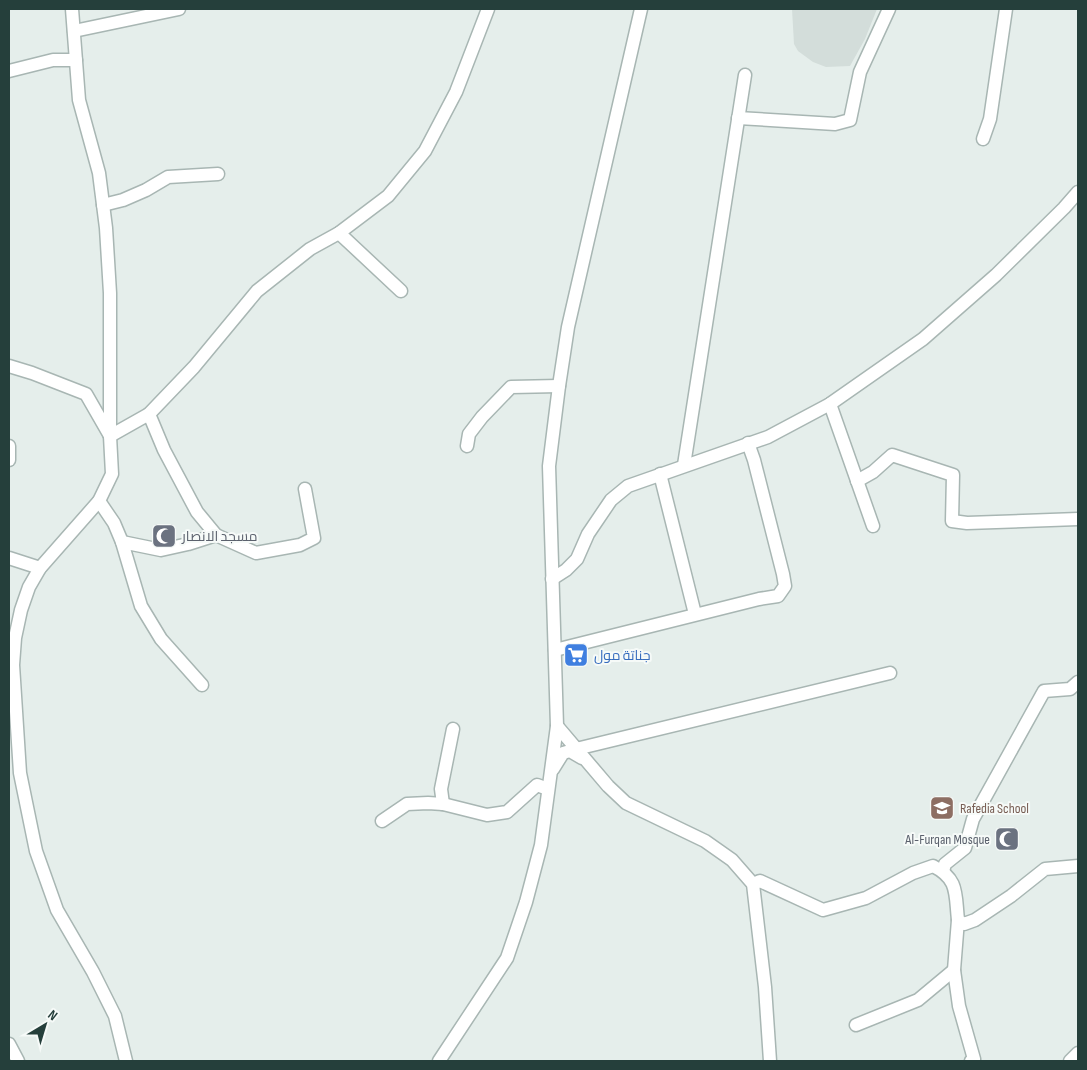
<svg xmlns="http://www.w3.org/2000/svg" width="1087" height="1070" font-family="'Sofia Sans Condensed',Cairo,sans-serif">
<rect width="100%" height="100%" fill="#e5eeeb"/>
<!-- built -->
<polygon fill="#d3ddda" points="792,9 877,9 865,39 850,66 826,67 813,62 798,51 794,44"/>
<g fill="none" stroke-linecap="round" stroke-linejoin="round">
<defs>
<g id="minor">
<polyline points="72,9 79,100 99,173 106,228 110,293 110,436 112,474 99,501 40,568 29,587 21,610 15,638 13,665 20,773 36,851 57,910 93,972 115,1016 126,1061"/>
<polyline points="74,31 179,9"/>
<polyline points="9,71 53,60 76,60"/>
<polyline points="738,118 835,124 850,120 860,72 889,9"/>
<polyline points="983,139 990,119 1006,9"/>
<polyline points="103,205 123,200 146,190 168,177 218,174"/>
<polyline points="339,233 401,291"/>
<polyline points="9,366 32,373 86,394 109,434"/>
<polyline points="830,404 873,526"/>
<polyline points="149,414 164,450 197,512 216,535"/>
<polyline points="110,436 149,414 194,367 257,291 310,249 339,233 388,196 425,151 456,92 488,9"/>
<polyline points="9,446 9,460"/>
<polyline points="467,446 469,434 482,417 511,387 559,386"/>
<polyline points="684,465 745,75"/>
<polyline points="660,474 695,614"/>
<polyline points="857,481 873,472 892,455 953,475 952,521 967,523 1078,519"/>
<polyline points="99,501 114,523 122,542 141,606 161,639 202,685"/>
<polyline points="122,542 161,550 188,544 216,535 256,553 300,545 314,538 305,489"/>
<polyline points="9,558 40,568"/>
<polyline points="552,579 566,570 577,559 588,534 611,500 628,486 768,437 830,404 923,339 996,275 1064,208 1078,192"/>
<polyline points="555,650 759,599 778,596 785,586 783,574 754,460 748,443"/>
<polyline points="557,726 608,786 626,803 705,841 732,860 753,884 765,987 770,1061"/>
<polyline points="576,749 890,673"/>
<polyline points="553,769 563,753 570,751 582,758"/>
<polyline points="443,804 441,789 453,729"/>
<polyline points="382,821 407,804 428,803 443,804 487,815 507,812 537,785 548,789"/>
<polyline points="943,871 945,864 965,848 973,819 1044,691 1070,689 1078,682"/>
<path d="M753,884l7,-3 63,29 43,-12 47,-25 20,-7c26,13 22,28 25,54l6,4 11,-4 36,-24 34,-27 33,-3"/>
<polyline points="958,920 954,970 959,1006 974,1059 971,1061"/>
<polyline points="856,1025 918,1000 954,970"/>
<polyline points="9,1044 18,1061"/>
<polyline points="439,1061 507,958 526,902 541,845 557,726 549,466 559,386 568,327 641,9"/>
<polyline points="1070,1061 1078,1053"/>
</g>
</defs>
<!-- minor casing -->
<use href="#minor" stroke="#a8b6b3" stroke-width="15"/>
<!-- minor -->
<use href="#minor" stroke="#fff" stroke-width="12"/>
</g>
<!-- icons -->
<defs>
<symbol id="mosque-square" viewBox="-11 -11 22 22"><rect x="-9" y="-9" width="18" height="18" rx="4" fill="#6b7280" stroke="#f6faf8"/><path d="M3.5-4.9A6 6 0 1 0 3.5 4.9A5 5 0 1 1 3.5-4.9Z" fill="#fff"/></symbol>
<symbol id="supermarket-square" viewBox="-11 -11 22 22"><rect x="-9" y="-9" width="18" height="18" rx="4" fill="#3f7fe0" stroke="#f6faf8"/><path d="M-6-5.5h2.5l.6 2H6L4.5 2H-2.5L-4.4-4H-6ZM-1.5 3.2a1.3 1.3 0 1 0 .1 0ZM3 3.2a1.3 1.3 0 1 0 .1 0Z" fill="#fff"/></symbol>
<symbol id="school-square" viewBox="-11 -11 22 22"><rect x="-9" y="-9" width="18" height="18" rx="4" fill="#8d6e63" stroke="#f6faf8"/><path d="M0-5L7-2L0 1L-7-2ZM-4 1L0 2.5L4 1V4Q0 6-4 4Z" fill="#fff"/></symbol>
</defs>
<g fill-rule="evenodd">
<use href="#mosque-square" x="150" y="522" width="28" height="28"/>
<use href="#supermarket-square" x="562" y="641" width="28" height="28"/>
<use href="#school-square" x="928" y="794" width="28" height="28"/>
<use href="#mosque-square" x="993" y="825" width="28" height="28"/>
</g>
<g text-anchor="middle" dominant-baseline="central" stroke-width="4" stroke-linejoin="round" paint-order="stroke">
<!-- worship labels -->
<g font-size="14" fill="#5b616d" stroke="#f6faf8" text-anchor="start">
<text x="182" y="536">مسجد الانصار</text>
<text x="990" y="839" text-anchor="end">Al-Furqan Mosque</text>
</g>
<!-- shop labels -->
<g font-size="14" fill="#366cbe" stroke="#f6faf8" text-anchor="start">
<text x="594" y="655">جناتة مول</text>
</g>
<!-- education labels -->
<g font-size="14" fill="#785e54" stroke="#f6faf8" text-anchor="start">
<text x="960" y="808">Rafedia School</text>
</g>
</g>
<!-- border -->
<rect width="1087" height="1070" fill="none" stroke="#253f3b" stroke-width="20"/>
<!-- north arrow -->
<g transform="translate(45 1025) rotate(38)" stroke="#f6faf8" stroke-width="4" paint-order="stroke">
<path d="M0-4L9 19L0 12L-9 19Z" fill="#253f3b"/>
<text y="-8" font-size="14" font-weight="bold" text-anchor="middle" fill="#253f3b">N</text>
</g>
</svg>
